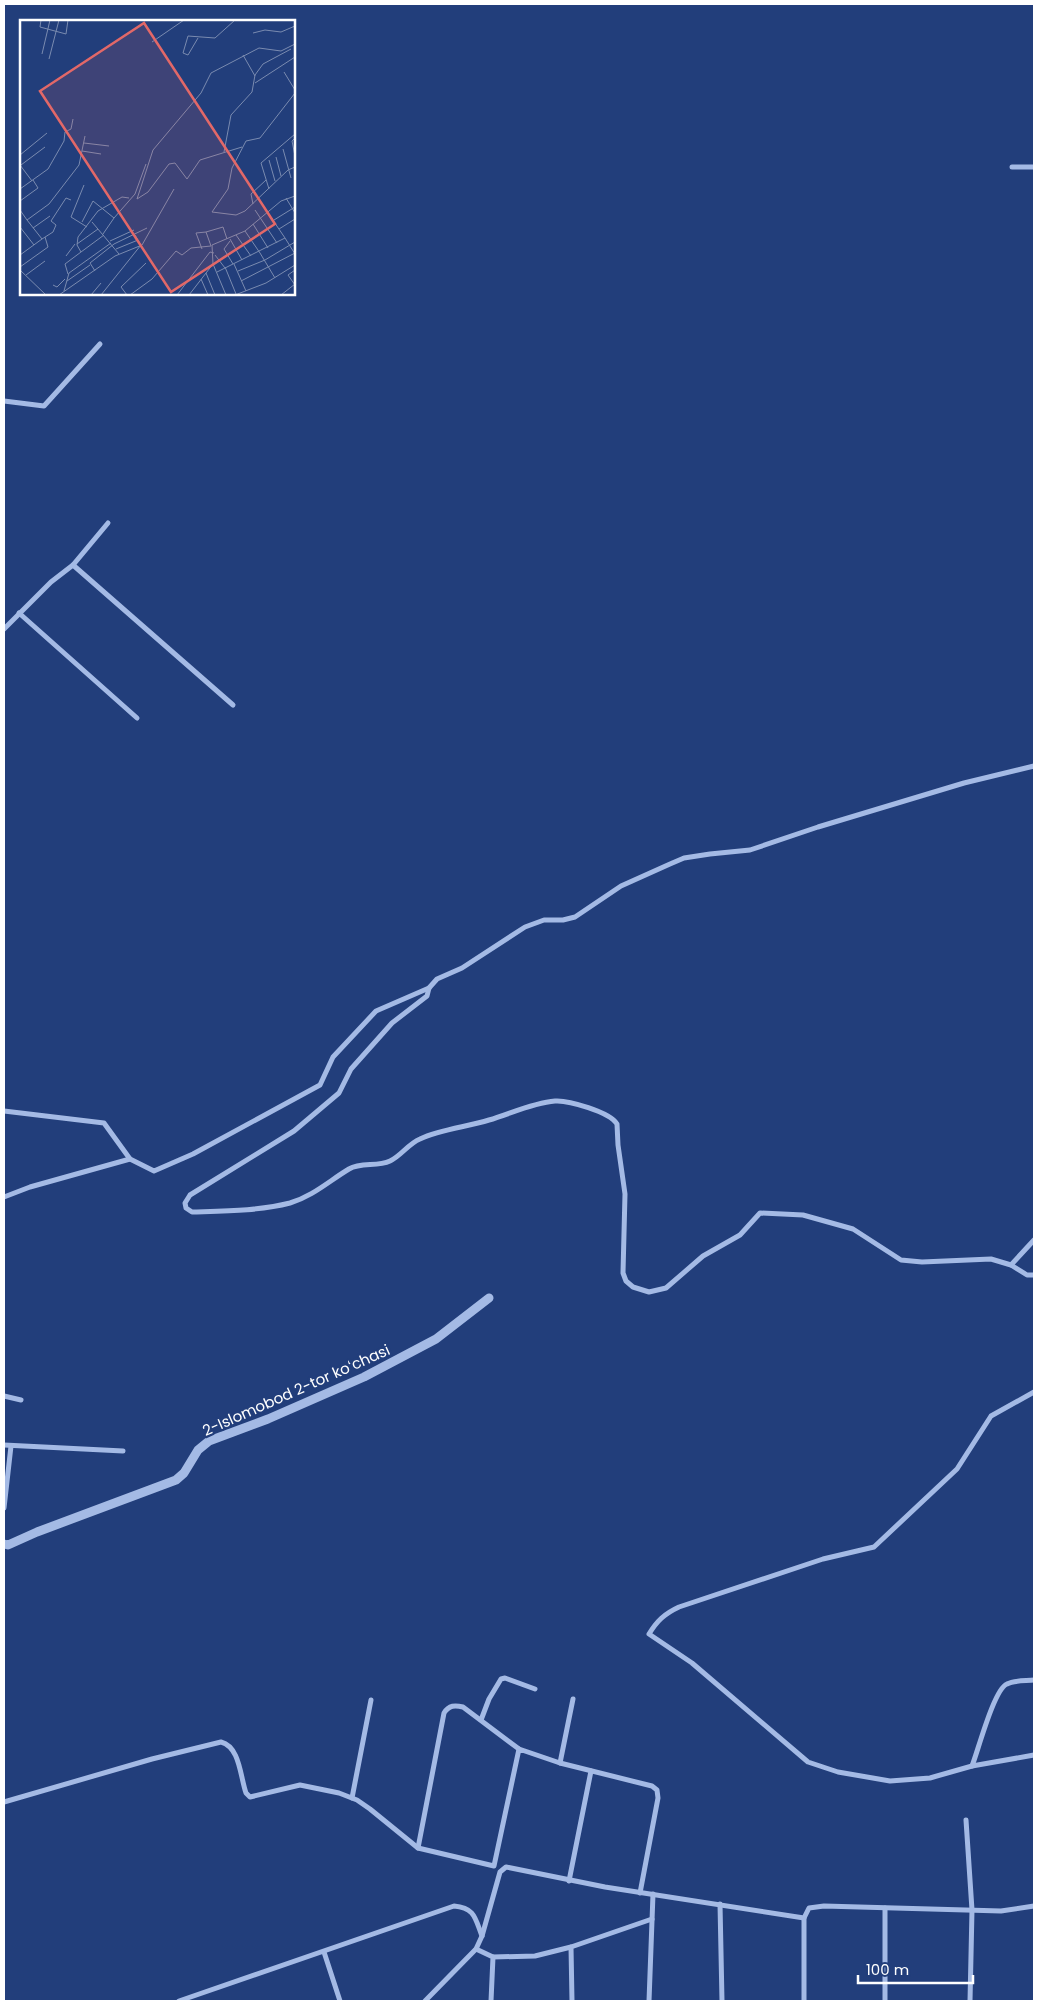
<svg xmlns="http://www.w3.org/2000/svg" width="1038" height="2005" font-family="Poppins,sans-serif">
<rect width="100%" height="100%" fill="#223e7b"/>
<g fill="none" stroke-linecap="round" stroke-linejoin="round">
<!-- minor -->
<g stroke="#a4bae5" stroke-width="5">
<polyline points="1012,167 1034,167"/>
<polyline points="4,401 44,406 100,344"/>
<polyline points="73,565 233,705"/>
<polyline points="19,613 137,718"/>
<polyline points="4,629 51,582 73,565 108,523"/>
<path d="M1034,766l-70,17 -146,44 -68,23 -40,4 -26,4 -14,6 -49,22 -46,31 -12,3h-19l-19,7 -63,41 -25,11 -8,9 -2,8 -35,27 -41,46 -12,24 -45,38 -104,64 -5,8 1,5 6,4c32,-1 67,-1 98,-9 23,-7 39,-22 59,-34 12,-7 28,-2 41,-8 11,-5 18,-17 30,-22 21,-10 47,-12 69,-19 21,-6 43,-17 66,-19 13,-1 55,11 62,23l1,21 7,49 -2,79 3,8 7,6 16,5 17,-4 37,-32 37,-21 20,-22 43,2 50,14 48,31 21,2 69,-3 20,6 16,10h7"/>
<polyline points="4,1111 104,1123 130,1159 154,1171 193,1154 320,1085 333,1057 376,1011 429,988"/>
<polyline points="4,1197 30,1187 130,1159"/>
<polyline points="1011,1265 1034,1240"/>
<path d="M1034,1392l-43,24 -34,53 -83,78 -51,12 -144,48c-15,7 -22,14 -30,27l43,29 116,99 30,10 52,9 40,-3 42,-12 62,-11"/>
<polyline points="4,1396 21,1400"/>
<polyline points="4,1445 123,1451"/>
<polyline points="4,1508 11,1446"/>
<polyline points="481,1720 489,1699 501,1679 505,1678 535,1689"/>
<polyline points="560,1763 573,1699"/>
<path d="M972,1766c6,-15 22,-77 35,-82 7,-4 19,-3 27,-4"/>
<polyline points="352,1798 371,1700"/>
<path d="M4,1802l148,-43 69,-17c19,5 19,34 25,51l4,4 50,-12 39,8 18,7 13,9 48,39 76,18 25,-117 41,14 92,23 5,4 1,8 -18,95"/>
<polyline points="966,1820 972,1910 970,2001"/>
<path d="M418,1848l26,-135c5,-8 11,-8 19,-6l56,42"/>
<polyline points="569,1881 591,1771"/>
<polyline points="720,1904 722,2001"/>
<polyline points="804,1918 804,2001"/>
<polyline points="476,1949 493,1957 491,2001"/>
<polyline points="324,1952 340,2001"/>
<polyline points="493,1957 535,1956 571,1947"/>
<path d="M179,2001l275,-95c21,2 21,12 28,30"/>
<polyline points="425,2001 476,1949 482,1936 500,1872 506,1867 605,1887 804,1918 809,1908 824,1906 1001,1911 1034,1906"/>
<polyline points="572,2001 571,1947 652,1919"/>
<polyline points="649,2001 653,1894"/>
<polyline points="885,2001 885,1908"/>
</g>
<!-- tertiary -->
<polyline stroke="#a4bae5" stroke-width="9" points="4,1544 8,1545 37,1532 176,1480 184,1473 198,1450 209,1441 268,1419 364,1377 436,1339 489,1298"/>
</g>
<g text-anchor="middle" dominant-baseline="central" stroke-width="4.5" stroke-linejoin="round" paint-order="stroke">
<!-- street labels -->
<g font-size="15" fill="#fff" stroke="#223e7b">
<text transform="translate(296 1390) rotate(-24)">2-Islomobod 2-tor koʻchasi</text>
</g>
</g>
<!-- overview -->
<g transform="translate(20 20)">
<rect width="275" height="275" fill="#223e7b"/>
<path fill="none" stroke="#7a8bb0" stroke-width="1" d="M21,0l-1,7 26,7 2,-14M233,13l12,-3 16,2 14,-6M178,18l-10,17 -5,-2 5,-17 27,2 20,-18M132,22l32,-22M22,34l8,-34M223,35l12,21M29,39l10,-39M264,52l11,18M235,63l40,-26M275,73l-35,45 -14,3 -14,27 -4,21 -16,23 24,3 9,-4 43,-41 7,-3M275,118l-3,3 3,15M64,123l25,3M222,127l-42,13 -13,19 -12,-16 -6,1 -21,28 -11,7 16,-49 48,-57 10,-20 48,-25 22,3 14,-7M263,129l8,29M62,131l19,3M204,132l7,-37 21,-23 3,-17 8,-11 28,-15M0,135l27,-22M256,137l5,19M249,140l6,21M0,145l12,16M1,145l24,-18M64,165l-13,32 16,10M0,169l28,-20 16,-28 1,-9 6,-3 2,-10M249,169l-8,-26 34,-29M266,178l9,15M0,181l18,-13 -5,-8M233,184l-2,-10 15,-14M242,184l23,34M0,190l7,10 22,-16 30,-39 6,-29M235,190l22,33M254,200l21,-13M62,202l11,-21 21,17 21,-24 11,-30M72,202l27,32M233,204l15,24M0,207l14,18M13,208l17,-12M259,209l16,-10M225,211l15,22M83,214l11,-16M84,215l-23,17 -4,-7 1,-8 20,-26 24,-14 7,1M216,215l15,21M22,219l11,-7 3,-7 -5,-4 15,-23 5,2M210,219l12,21M90,221l24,-11M210,221l-6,8 9,15M57,224l21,-15M96,229l22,-9M182,229l-6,-16 10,-1M240,233l15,25M0,235l22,-16 -15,-19M195,235l10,13M46,236l9,-12M193,244l13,31M214,244l12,27M0,247l28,-20 -3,-10M205,247l11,27M0,250l26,25M275,250l-7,5 7,10M75,251l-5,-8 24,-19 33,-16M218,251l27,-11 30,-18M197,252l68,-34 10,16M186,253l9,22M48,254l-3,-10 16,-12M6,255l19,-14M181,259l7,16M47,261l23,-16M221,261l54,-28M33,265l4,2 8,-8M44,271l5,-18 42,-30M39,275l56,-39 27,-11 32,-56M71,275l10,-12M81,275l40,-50 -6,-10M107,275l-6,-8 25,-24M110,275l22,-16 24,-28 6,4 9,-7 20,-2 -5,-14 17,-5 4,12M157,275l33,-43 4,1M169,275l24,-31 -1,-19 33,-14 36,-30 14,-5M215,275l31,-12 29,-18M261,275l14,-11"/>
<path fill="#e26868" fill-opacity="0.15" stroke="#e26868" stroke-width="2.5" d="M124,3l131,201 -104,68 -131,-201z"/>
<rect width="275" height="275" fill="none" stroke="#fff" stroke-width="2.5"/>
</g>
<!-- border -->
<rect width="1038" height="2005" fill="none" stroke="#ffffff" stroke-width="10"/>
<!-- scale -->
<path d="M858 1975v8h115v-8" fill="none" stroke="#ffffff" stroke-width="2.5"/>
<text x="866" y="1975" font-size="15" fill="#ffffff" stroke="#223e7b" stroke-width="4" paint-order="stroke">100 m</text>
</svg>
